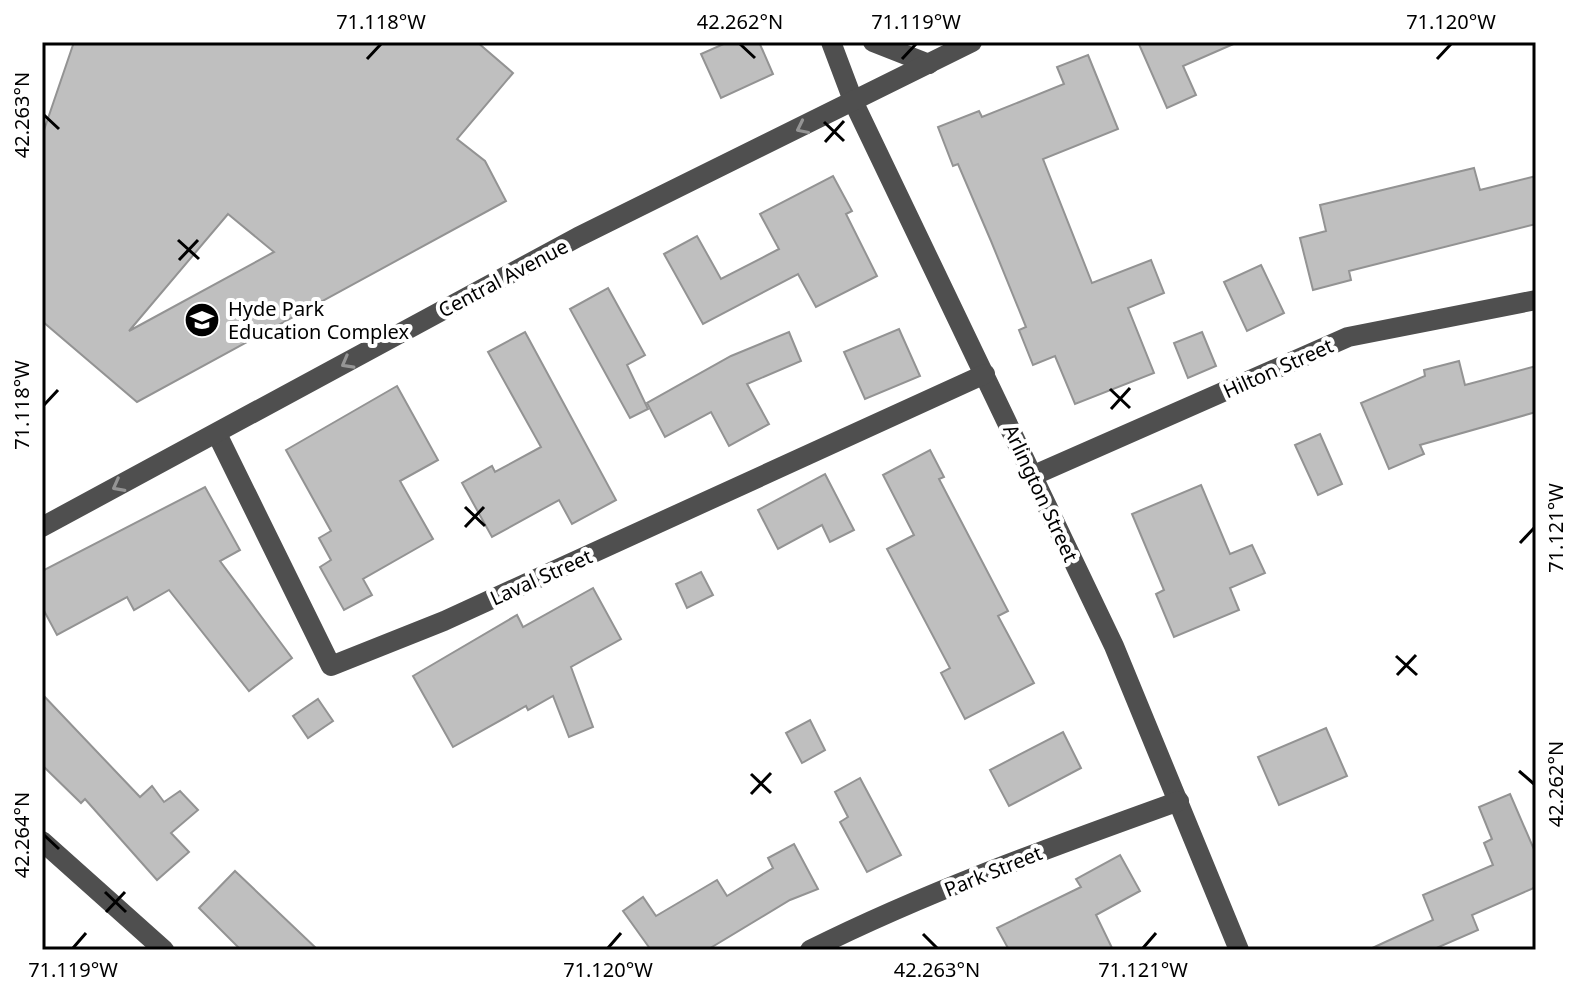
<svg xmlns="http://www.w3.org/2000/svg" width="1578" height="992" font-family="'Noto Sans',sans-serif">
<rect width="100%" height="100%" fill="#fff"/>
<!-- building -->
<g fill="#bfbfbf" stroke="#939393" stroke-width="2" fill-rule="evenodd">
<path d="M74,42h403l36,31 -56,66 28,22 21,40 -369,201 -95,-81v-185zM228,214l46,38 -145,79z"/>
<polygon points="728,42 759,42 773,74 721,98 701,54"/>
<polygon points="1138,42 1238,42 1183,66 1196,95 1167,108"/>
<polygon points="1088,55 1118,129 1043,159 1092,283 1151,260 1164,293 1128,308 1154,373 1075,404 1055,356 1033,365 1019,330 1026,327 991,241 958,164 953,166 938,127 979,111 982,117 1064,84 1057,67"/>
<polygon points="1474,168 1480,190 1536,176 1536,224 1349,271 1351,280 1313,290 1300,238 1326,231 1320,205"/>
<polygon points="833,176 852,211 846,214 877,276 816,307 798,274 703,324 664,254 697,236 721,279 779,249 760,214"/>
<polygon points="1261,265 1284,313 1247,331 1224,282"/>
<polygon points="608,288 645,355 627,365 648,409 630,418 570,309"/>
<polygon points="899,329 920,376 865,399 844,352"/>
<polygon points="525,332 616,500 572,524 559,500 492,537 462,483 492,466 495,472 541,447 488,352"/>
<polygon points="789,332 801,361 747,384 769,424 729,446 711,412 665,437 647,403 731,356"/>
<polygon points="1202,332 1216,366 1188,378 1174,343"/>
<polygon points="1459,361 1465,385 1536,366 1536,412 1420,445 1424,454 1389,469 1361,403 1425,376 1424,370"/>
<polygon points="397,386 438,460 400,481 433,539 363,579 372,595 344,610 320,567 331,560 319,538 331,531 286,450"/>
<polygon points="1320,434 1342,484 1318,495 1295,445"/>
<polygon points="930,450 944,477 939,479 1008,611 998,616 1034,683 965,719 941,673 950,668 887,549 914,535 883,475"/>
<polygon points="825,474 854,530 830,542 822,525 778,549 758,510"/>
<polygon points="1201,485 1230,554 1252,545 1265,573 1230,588 1239,610 1174,637 1156,594 1164,590 1132,514"/>
<polygon points="205,487 240,550 220,561 292,658 249,691 169,590 134,610 127,597 57,635 42,607 42,571"/>
<polygon points="701,572 713,595 687,608 676,584"/>
<polygon points="593,588 621,639 571,667 593,727 569,737 553,696 528,710 526,706 453,747 413,676 517,615 523,627"/>
<polygon points="42,694 140,797 152,786 164,802 180,791 198,810 171,833 189,852 157,880 85,799 81,803 42,765"/>
<polygon points="318,699 333,721 308,738 293,716"/>
<polygon points="810,720 825,750 802,763 786,733"/>
<polygon points="1326,728 1347,776 1279,805 1258,757"/>
<polygon points="1063,732 1081,768 1009,806 990,770"/>
<polygon points="860,778 901,855 867,872 840,822 848,817 835,792"/>
<polygon points="1510,794 1536,854 1536,887 1472,915 1478,930 1432,950 1368,950 1433,920 1423,895 1493,865 1484,843 1492,839 1479,807"/>
<polygon points="794,844 818,889 790,900 707,950 651,950 623,911 643,897 656,916 717,880 727,896 773,868 768,858"/>
<polygon points="1120,855 1140,891 1096,915 1113,950 1009,950 997,928 1081,887 1076,879"/>
<polygon points="235,871 318,950 241,950 199,908"/>
</g>
<g fill="none" stroke-linecap="round" stroke-linejoin="round">
<!-- minor -->
<g stroke="#4f4f4f" stroke-width="20">
<polyline points="831,42 854,103 1114,646 1239,950"/>
<polyline points="873,42 929,64"/>
<polyline points="217,434 331,666 444,621 985,374"/>
<polyline points="1032,476 1348,337 1536,300"/>
<polyline points="42,527 578,237 972,42"/>
<polyline points="42,841 164,950"/>
<path d="M810,950c118,-59 244,-104 369,-149"/>
</g>
</g>
<!-- one-way arrows -->
<defs><path id="oneway-chevron" d="M-2-3.5L2.5 0L-2 3.5" fill="none" stroke-width="1.6" stroke-linecap="round" stroke-linejoin="round" transform="scale(2)"/></defs>
<g stroke="#959595">
<use href="#oneway-chevron" transform="translate(802 128) rotate(154)"/>
<use href="#oneway-chevron" transform="translate(347 363) rotate(151)"/>
<use href="#oneway-chevron" transform="translate(118 486) rotate(152)"/>
</g>
<!-- ticks -->
<path fill="none" stroke="#000" stroke-width="3" d="M740,44l15,14M367,59l14,-15M902,59l14,-15M1437,59l14,-15M44,115l15,14M824,122l20,19M825,142l19,-21M178,240l21,19M179,260l19,-20M1110,389l20,19M44,405l14,-15M1111,409l19,-21M465,507l20,19M465,527l19,-20M1520,543l14,-15M1396,656l21,19M1397,675l19,-20M1519,771l15,13M751,774l20,19M751,794l20,-21M44,835l15,14M105,892l21,20M106,912l19,-20M923,934l14,14M73,948l13,-15M608,948l13,-15M1143,948l13,-15"/>
<!-- icons -->
<defs>
<symbol id="school-disc" viewBox="-11 -11 22 22"><circle r="9.5" fill="#000" stroke="#fff"/><path d="M0-5L7-2L0 1L-7-2ZM-4 1L0 2.5L4 1V4Q0 6-4 4Z" fill="#fff"/></symbol>
</defs>
<g fill-rule="evenodd">
<use href="#school-disc" x="182" y="300" width="40" height="40"/>
</g>
<g text-anchor="middle" dominant-baseline="central" stroke-width="8" stroke-linejoin="round" paint-order="stroke">
<!-- street labels -->
<g font-size="20" fill="#000" stroke="#fff">
<text transform="translate(503 278) rotate(-28)">Central Avenue</text>
<text transform="translate(1278 368) rotate(-24)">Hilton Street</text>
<text transform="translate(1041 493) rotate(65)">Arlington Street</text>
<text transform="translate(541 577) rotate(-24)">Laval Street</text>
<text transform="translate(993 871) rotate(-22)">Park Street</text>
</g>
<!-- poi labels -->
<g font-size="20" fill="#000" stroke="#fff" text-anchor="start">
<text x="228" y="308">Hyde Park<tspan x="228" dy="23">Education Complex</tspan></text>
</g>
</g>
<!-- border -->
<rect width="1578" height="992" fill="none" stroke="#ffffff" stroke-width="88"/>
<rect x="44" y="44" width="1490" height="904" fill="none" stroke="#000" stroke-width="3"/>
<g font-size="20" text-anchor="middle" fill="#000">
<text x="381" y="29">71.118°W</text>
<text x="740" y="29">42.262°N</text>
<text x="916" y="29">71.119°W</text>
<text x="1451" y="29">71.120°W</text>
<text transform="translate(22 115) rotate(-90)" y="7">42.263°N</text>
<text transform="translate(22 405) rotate(-90)" y="7">71.118°W</text>
<text transform="translate(1556 528) rotate(-90)" y="7">71.121°W</text>
<text transform="translate(1556 784) rotate(-90)" y="7">42.262°N</text>
<text transform="translate(22 835) rotate(-90)" y="7">42.264°N</text>
<text x="73" y="977">71.119°W</text>
<text x="608" y="977">71.120°W</text>
<text x="937" y="977">42.263°N</text>
<text x="1143" y="977">71.121°W</text>
</g>
</svg>
